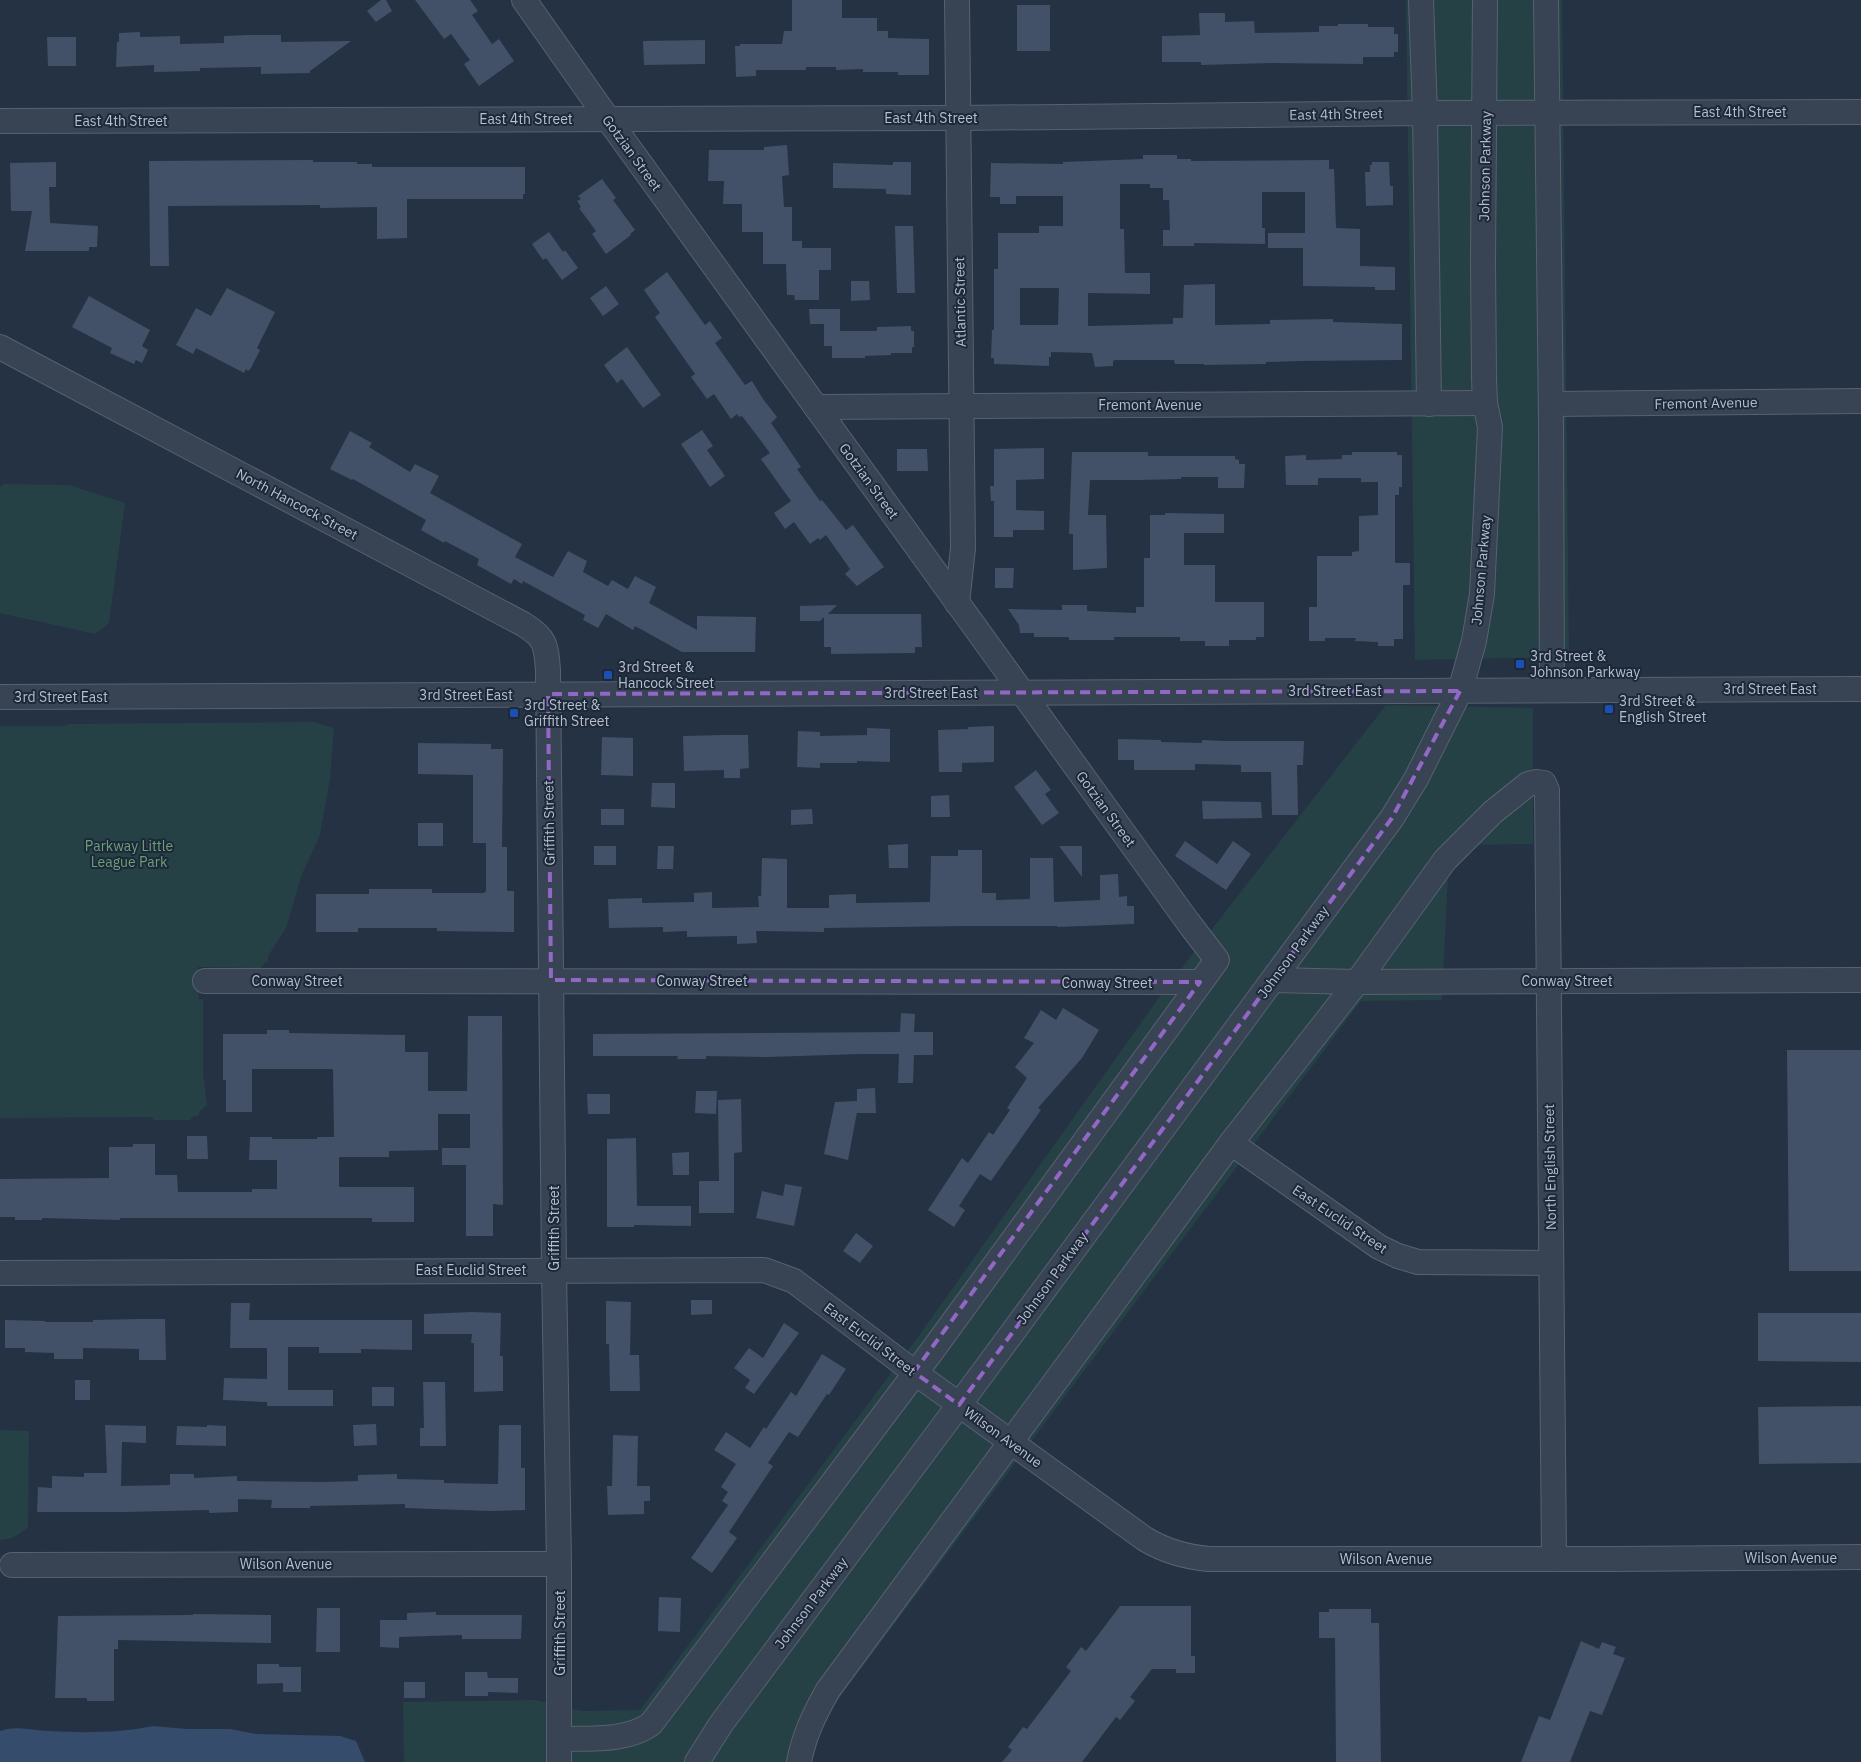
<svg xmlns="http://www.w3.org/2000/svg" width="1861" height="1762" font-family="'IBM Plex Sans',sans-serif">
<rect width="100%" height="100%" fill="#243244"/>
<!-- green -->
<g fill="#264145">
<polygon points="1406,0 1562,0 1569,657 1415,660"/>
<polygon points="4,484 69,485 125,503 109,623 95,634 0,613 0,487"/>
<polygon points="1386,705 1533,708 1533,844 1476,845 1448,875 1442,1000 1361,1001 825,1717 812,1762 404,1762 403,1702 535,1700 582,1711 640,1710 920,1334 1160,996"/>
<polygon points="314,722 334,728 330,778 320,835 302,874 286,928 268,956 268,962 265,962 261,968 198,967 199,1000 203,999 203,1073 207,1105 199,1112 199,1116 194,1116 190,1120 154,1120 152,1117 0,1118 0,726 65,726 69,724"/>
<polygon points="0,1430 29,1431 28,1528 12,1538 0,1540"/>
</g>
<!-- water -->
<path fill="#364c6d" d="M153,1726l34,3h43l26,5 84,2 16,5 9,21h-365v-31c18,-6 31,0 49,0 35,2 70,2 104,-5z"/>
<!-- building -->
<g fill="#425167" fill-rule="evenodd">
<polygon points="381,0 386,0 392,11 376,22 367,11"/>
<polygon points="415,0 470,0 478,11 472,15 492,44 499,39 514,61 479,86 464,64 470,60 451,34 444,39"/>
<polygon points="792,0 842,0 842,18 877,18 877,31 888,31 888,38 929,39 929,75 898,75 898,72 863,72 863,69 836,70 836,67 806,67 806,70 756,70 756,76 736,77 735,46 740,46 740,44 782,44 784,31 792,31"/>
<rect x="1017" y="5" width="33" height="46"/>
<polygon points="1199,13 1225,13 1225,22 1254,21 1255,33 1319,32 1319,26 1338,26 1338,24 1368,24 1368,27 1394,27 1394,34 1398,34 1398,52 1394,52 1394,57 1363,57 1363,64 1271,63 1201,65 1201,62 1162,62 1162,36 1200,35"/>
<polygon points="140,32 140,37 180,36 180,44 224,43 224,36 248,35 281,35 281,42 351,41 310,71 310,73 261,74 261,67 200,68 200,71 154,72 154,65 116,67 117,42 119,42 119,33"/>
<polygon points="47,37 76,37 76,66 48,66"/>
<polygon points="705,40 705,64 644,65 643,41"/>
<polygon points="787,145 789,175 782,176 784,207 792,207 792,241 802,241 802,248 831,248 831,270 819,270 819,300 795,300 794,295 787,295 786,264 763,264 763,232 742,232 742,204 723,204 724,181 708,181 709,150 764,150 764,147"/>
<path d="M1143,155h34v4h14v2l138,-1v9h5l2,59 24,1v37l35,1v23h-20v-3l-72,-1v-38h-35v-15h37v-41h-43v36h3v16l-71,-1v3h-31v-16h7l-1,-30h-6v-12h-13v-4h-30v45h4l1,44h25v21l-62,-1v33l85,-2v-6h10l1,-33 31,-1v41l55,-1v-4l63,-1v3l69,2v36l-101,1 -35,1v2l-62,1v-1h-29l-1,-4h-59l-2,1v5l-18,1 -3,-14 -41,-1v5h-2v9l-55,-2v-6h-3l1,-28h2v-61h4v-36h41v-7h24v-30h-47v8h-16v-7h-10l1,-34 72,1v-2l80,-3zM1020,288h39l-1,37h-38z"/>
<polygon points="313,160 313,162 357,162 357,164 372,164 372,167 525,167 525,194 523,194 523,199 407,199 407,238 377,239 377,207 320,208 320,205 168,206 169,266 150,266 149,161"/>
<polygon points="56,162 56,187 49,187 50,223 98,226 97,247 89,247 89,251 25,251 32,211 11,211 10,163"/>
<polygon points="893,162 911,162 911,195 886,194 886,189 833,188 833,163 893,165"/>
<polygon points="1372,162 1389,162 1390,186 1393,186 1393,205 1366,206 1365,172 1370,172 1370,165 1372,165"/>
<polygon points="602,179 616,198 613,200 635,230 630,234 631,235 606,254 592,234 596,231 579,208 581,207 577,201 581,199 578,196"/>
<polygon points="895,226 913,226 915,293 897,293"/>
<polygon points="549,232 563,252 565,250 578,268 562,280 546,258 543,260 532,244"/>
<polygon points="667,272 705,325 710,321 722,338 715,343 745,385 752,381 763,399 777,417 771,423 801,467 797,469 820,501 822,500 846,530 853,525 884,567 857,586 845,574 850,569 826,535 820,540 818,538 810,544 794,522 785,529 774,513 791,501 761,459 770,453 742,416 739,417 737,414 731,419 714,394 707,399 691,377 695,374 655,317 660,313 644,290"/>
<polygon points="851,281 869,281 870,300 851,301"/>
<polygon points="606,286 619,304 603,316 590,298"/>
<polygon points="227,288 275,312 257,348 260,350 251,368 248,371 246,369 244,373 196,348 193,354 176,345 196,308 211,316"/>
<polygon points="89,296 150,330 142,346 148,350 142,363 136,360 134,364 110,353 112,348 72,327"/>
<polygon points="809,309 840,309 840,331 877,331 877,327 911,326 911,331 914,331 914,347 912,347 912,353 891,353 891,355 865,356 865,358 832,358 832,346 824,346 824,324 810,324"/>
<polygon points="627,347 661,395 643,408 622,379 617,383 604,365"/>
<polygon points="702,430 713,446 707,450 725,476 710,487 681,444"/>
<polygon points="350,431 372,443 369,447 410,472 415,464 439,476 430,493 522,544 515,557 553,577 568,551 587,561 583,572 608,586 612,580 628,589 635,576 656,587 649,603 697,630 697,616 756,617 755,652 682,652 635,626 633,630 606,614 598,628 583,620 585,615 523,581 522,584 514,579 511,584 477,565 479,559 445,541 444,543 421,530 426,520 353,479 352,480 330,469"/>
<polygon points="1044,448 1044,479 1016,480 1016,510 1044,511 1044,530 1013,530 1013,537 994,537 994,501 991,501 990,486 994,486 994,449"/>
<polygon points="897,449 927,449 928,471 897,471"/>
<polygon points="1072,452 1148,452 1148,456 1235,456 1235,459 1239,460 1239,464 1245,464 1244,488 1218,488 1218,477 1181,477 1181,479 1139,480 1090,480 1088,515 1106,515 1107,568 1073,570 1073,534 1069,534"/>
<polygon points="1352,452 1397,452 1397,455 1402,455 1402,487 1399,487 1399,495 1395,495 1395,563 1410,563 1410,585 1403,585 1403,639 1394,639 1394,646 1378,646 1378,642 1355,641 1356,638 1325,638 1325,641 1309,641 1309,607 1317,607 1317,556 1352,556 1352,552 1359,551 1359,516 1378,515 1378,482 1361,482 1361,478 1318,478 1318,485 1286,485 1285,456 1306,455 1306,460 1342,459 1342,455 1352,455"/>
<polygon points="1165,513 1224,514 1224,533 1184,533 1184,565 1215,565 1215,602 1264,602 1264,637 1256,637 1256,640 1229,640 1229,646 1205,646 1205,641 1180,641 1180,637 1114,637 1114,640 1069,640 1069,637 1034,637 1034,633 1020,633 1019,625 1008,609 1062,610 1062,605 1087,605 1087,611 1136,613 1136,607 1144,607 1144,558 1150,558 1150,515 1165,515"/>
<polygon points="995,568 1014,568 1013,588 995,588"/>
<polygon points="837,605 828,614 921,614 922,647 915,647 915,653 831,654 831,647 824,647 824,617 820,621 800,621 800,606"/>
<polygon points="994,726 994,762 962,763 962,772 939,772 938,730 968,729 968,727"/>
<polygon points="867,728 890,729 890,762 857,761 857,763 820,763 820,768 797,767 798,731 820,732 820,736 867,735"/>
<polygon points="723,735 748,735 749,768 740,769 740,778 724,778 724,770 684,771 683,736"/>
<polygon points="602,737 633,738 633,776 601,775"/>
<polygon points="1118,739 1161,740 1161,742 1202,743 1202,740 1224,741 1304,741 1303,765 1297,765 1298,815 1272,815 1271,772 1241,772 1241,765 1195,764 1195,770 1134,770 1134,760 1118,760"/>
<polygon points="418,743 491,744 491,749 503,749 502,847 507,847 507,891 514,891 514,932 437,931 437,928 358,928 358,932 316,932 316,894 369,894 369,889 432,889 432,893 484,893 486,891 486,843 473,843 473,775 418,774"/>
<polygon points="1036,770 1051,790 1045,794 1059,813 1042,825 1014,787"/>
<polygon points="652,783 675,783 675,808 651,807"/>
<polygon points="949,795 950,817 931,817 931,796"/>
<polygon points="1202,801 1261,802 1262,818 1203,819"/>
<rect x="601" y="809" width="23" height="16"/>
<polygon points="812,809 813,824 791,825 791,810"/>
<rect x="418" y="823" width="25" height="23"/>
<polygon points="1185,841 1217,864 1233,841 1251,854 1226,890 1175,856"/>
<polygon points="908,844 908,868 889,868 888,845"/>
<rect x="594" y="846" width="22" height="19"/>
<polygon points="658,846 674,846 673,869 657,869"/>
<polygon points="1059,846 1082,846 1082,877"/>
<polygon points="958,850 982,850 982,893 996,893 996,900 1030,899 1030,858 1053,858 1054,902 1100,900 1100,875 1118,874 1119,897 1127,896 1127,906 1134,906 1134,924 1058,927 1057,926 965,926 824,928 824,932 756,931 757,943 737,944 737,936 687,937 687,931 663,932 663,927 609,928 608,899 642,898 642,903 694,902 694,893 712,892 712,908 759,907 758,896 761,896 762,858 787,859 787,908 829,908 829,895 856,894 856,903 930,902 931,856 958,856"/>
<polygon points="1063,1008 1099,1030 1082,1058 1038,1108 1041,1110 991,1181 980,1174 959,1206 965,1210 954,1227 928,1210 962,1158 968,1163 989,1132 993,1135 1010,1110 1007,1108 1027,1078 1015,1067 1034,1043 1024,1038 1041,1010 1056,1020"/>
<polygon points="901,1013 915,1014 914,1032 933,1032 933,1055 914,1055 913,1083 898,1083 899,1054 861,1054 768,1057 706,1056 706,1059 677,1059 678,1056 593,1056 593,1034 900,1032"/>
<polygon points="468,1016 502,1016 503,1205 493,1204 493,1236 466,1236 466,1165 442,1165 442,1148 470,1148 470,1114 438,1114 438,1150 389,1151 389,1157 339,1157 339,1187 414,1187 414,1222 372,1222 372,1218 120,1218 120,1220 42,1218 42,1220 15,1220 15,1217 0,1217 0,1179 109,1178 109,1147 133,1147 133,1144 155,1144 155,1175 177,1175 178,1192 252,1192 252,1189 277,1189 277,1160 249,1160 250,1137 272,1137 272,1139 317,1139 317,1137 334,1137 333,1069 252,1069 252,1112 226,1112 226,1080 223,1080 223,1034 267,1034 267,1030 289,1030 289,1033 405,1035 405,1052 428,1052 428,1091 467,1091"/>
<polygon points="1787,1050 1861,1050 1861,1271 1789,1271"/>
<polygon points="875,1088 876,1113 857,1113 857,1112 848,1160 824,1154 835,1102 857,1101 857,1089"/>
<polygon points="696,1091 717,1091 716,1114 695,1113"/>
<polygon points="587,1094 610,1094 610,1114 588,1114"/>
<polygon points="741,1099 742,1152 734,1153 734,1213 699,1213 699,1181 719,1181 718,1100"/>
<polygon points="187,1136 207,1136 208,1159 187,1159"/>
<polygon points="636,1138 637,1206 691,1206 691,1226 634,1225 634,1227 607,1227 607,1139"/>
<polygon points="689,1152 689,1175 673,1175 672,1153"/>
<polygon points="785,1184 802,1187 794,1226 756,1218 762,1191 783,1196"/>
<polygon points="856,1233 873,1246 860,1263 843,1251"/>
<polygon points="691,1300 712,1300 712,1314 691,1315"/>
<polygon points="606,1301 631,1302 630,1355 639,1355 640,1391 610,1391 609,1344 606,1344"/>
<polygon points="231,1303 250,1303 249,1320 412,1320 412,1350 361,1349 361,1353 319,1353 319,1347 288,1347 288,1390 333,1390 333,1406 267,1406 267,1402 223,1400 224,1378 267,1379 267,1348 230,1348"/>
<polygon points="472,1312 501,1313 500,1356 503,1356 503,1391 474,1392 474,1343 471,1343 472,1334 424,1334 424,1314"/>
<polygon points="1758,1313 1861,1313 1861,1362 1758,1361"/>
<polygon points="139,1319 165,1319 166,1360 139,1360 139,1349 83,1348 83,1359 54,1359 54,1353 25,1352 25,1348 5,1348 5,1320 45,1321 45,1322 93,1322 93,1320"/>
<polygon points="784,1323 799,1333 754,1394 745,1388 750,1380 734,1368 749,1348 763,1358"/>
<polygon points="822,1354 846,1369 829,1395 827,1394 798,1437 789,1432 768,1463 773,1466 729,1532 737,1538 712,1573 691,1558 728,1505 722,1501 728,1492 721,1487 736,1464 714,1450 726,1432 750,1448 764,1427 766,1429 791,1392 796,1396"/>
<rect x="75" y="1380" width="15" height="20"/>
<polygon points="423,1382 445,1382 446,1446 420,1446 420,1428 424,1428"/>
<rect x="372" y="1387" width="22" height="19"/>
<polygon points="1861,1406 1861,1463 1759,1464 1758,1407"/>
<polygon points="376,1424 377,1445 354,1446 353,1425"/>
<polygon points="105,1425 146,1426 146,1443 122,1442 121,1486 170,1485 170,1474 194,1474 194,1478 237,1476 237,1481 324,1482 358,1481 358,1475 397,1474 397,1479 444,1480 444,1483 498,1484 499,1425 521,1425 521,1468 525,1468 525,1510 491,1511 405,1508 405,1504 310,1506 310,1508 271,1508 272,1500 238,1499 238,1512 209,1513 209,1510 126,1512 37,1512 38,1487 52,1488 52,1476 84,1477 84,1473 107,1473"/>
<polygon points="207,1425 226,1426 226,1446 176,1445 177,1426 207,1427"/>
<polygon points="613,1435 638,1436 637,1486 650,1486 650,1501 644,1501 644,1514 608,1515 607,1486 612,1486"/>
<polygon points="659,1597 681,1598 680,1632 658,1631"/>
<polygon points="1120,1606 1191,1606 1191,1656 1195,1656 1195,1673 1176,1673 1176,1669 1152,1669 1130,1697 1135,1701 1120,1720 1116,1717 1082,1762 1002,1762 1012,1750 1008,1747 1023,1727 1027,1729 1071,1671 1066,1667 1081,1647 1086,1651"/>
<polygon points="317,1608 340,1608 340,1652 316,1652"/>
<polygon points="1329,1609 1371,1609 1371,1623 1379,1623 1381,1762 1336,1762 1335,1638 1319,1638 1319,1612 1329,1612"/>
<polygon points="436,1612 436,1615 522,1615 521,1639 462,1639 462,1635 399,1637 399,1648 380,1647 380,1620 407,1620 407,1613"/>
<polygon points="193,1614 271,1615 271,1643 118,1640 118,1649 114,1649 114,1701 87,1701 87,1698 55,1698 58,1616 193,1615"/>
<polygon points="1581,1641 1599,1649 1602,1642 1616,1647 1613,1654 1625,1658 1602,1715 1590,1711 1570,1762 1521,1762 1539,1716 1550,1720"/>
<polygon points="257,1664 279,1664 279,1667 301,1667 301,1692 283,1692 283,1683 257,1684"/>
<polygon points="465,1672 487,1672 488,1678 518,1678 518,1693 488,1692 488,1696 465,1696"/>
<rect x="404" y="1682" width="21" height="16"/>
</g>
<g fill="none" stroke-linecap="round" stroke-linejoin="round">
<defs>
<g id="minor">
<path d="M524,0l84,119 580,803 29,38 -285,391 -281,373c-25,18 -62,14 -91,15"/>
<polyline points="1421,0 1425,113 1429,404"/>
<polyline points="1546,0 1551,423 1552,690"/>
<polyline points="0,121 958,118 1425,113 1861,112"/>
<path d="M0,347l523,277c23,14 23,21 25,46l6,600 5,294v198"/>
<polyline points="1551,404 1861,401"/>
<polyline points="816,407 1485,403"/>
<polyline points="957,603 963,548 957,0"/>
<polyline points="0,697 1861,689"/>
<polyline points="1273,980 1357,982 1861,980"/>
<polyline points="205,981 1199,982"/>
<polyline points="1231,1143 1379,1247 1398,1256 1418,1262 1551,1263"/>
<path d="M0,1273l764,-3 30,11 120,91 231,167c20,12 40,18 64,20h406l246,-2"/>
<polyline points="12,1565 559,1564"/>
<polyline points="697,1762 721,1724 959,1405 1392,818 1416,779 1460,691 1474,641 1482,594 1490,427 1485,403 1484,378 1483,263 1485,0"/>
<path d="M799,1762c5,-27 16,-49 29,-72l403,-547 126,-161 88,-122 48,-48 35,-28 9,-2 7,1 3,7 7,769"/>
</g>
</defs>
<!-- minor casing -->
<use href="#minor" stroke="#576171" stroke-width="26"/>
<!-- minor -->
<use href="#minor" stroke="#384454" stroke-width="24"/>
</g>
<!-- marked area -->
<path fill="none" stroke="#9367c5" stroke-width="4" stroke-dasharray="10 6" stroke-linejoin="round" d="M1460,691l-68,127 -433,587 -45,-33 286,-390 -649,-2 -3,-286z"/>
<!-- markers -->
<g fill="#1a4fb4" stroke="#1d2839" stroke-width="2">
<rect x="1515" y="659" width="10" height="10" rx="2.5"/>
<rect x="603" y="670" width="10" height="10" rx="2.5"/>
<rect x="1604" y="704" width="10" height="10" rx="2.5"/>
<rect x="509" y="708" width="10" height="10" rx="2.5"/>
</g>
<g text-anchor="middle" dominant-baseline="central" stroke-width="4" stroke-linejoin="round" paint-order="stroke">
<!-- street labels -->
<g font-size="14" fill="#b6bfcd" stroke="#1d2839">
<text x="1740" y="112">East 4th Street</text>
<text transform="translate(1336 114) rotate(-1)">East 4th Street</text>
<text x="931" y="118">East 4th Street</text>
<text x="526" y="119">East 4th Street</text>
<text x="121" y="121">East 4th Street</text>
<text transform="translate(632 153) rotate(54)">Gotzian Street</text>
<text transform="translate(1485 166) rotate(-89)">Johnson Parkway</text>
<text transform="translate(960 302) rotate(-91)">Atlantic Street</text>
<text transform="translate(1706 403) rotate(-1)">Fremont Avenue</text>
<text x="1150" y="405">Fremont Avenue</text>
<text transform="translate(869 481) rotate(54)">Gotzian Street</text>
<text transform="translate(297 504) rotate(28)">North Hancock Street</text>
<text transform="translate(1481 570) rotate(-85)">Johnson Parkway</text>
<text x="1770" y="689">3rd Street East</text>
<text x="1335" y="691">3rd Street East</text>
<text x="931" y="693">3rd Street East</text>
<text x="466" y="695">3rd Street East</text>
<text x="61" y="697">3rd Street East</text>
<text transform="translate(1106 809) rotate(54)">Gotzian Street</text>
<text transform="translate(549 823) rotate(-91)">Griffith Street</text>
<text transform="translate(1293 952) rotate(-54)">Johnson Parkway</text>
<text x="297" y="981">Conway Street</text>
<text x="702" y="981">Conway Street</text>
<text x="1567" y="981">Conway Street</text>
<text x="1107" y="983">Conway Street</text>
<text transform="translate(1550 1167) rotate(-91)">North English Street</text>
<text transform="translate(1340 1219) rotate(34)">East Euclid Street</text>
<text transform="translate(554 1228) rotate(-90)">Griffith Street</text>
<text x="471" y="1270">East Euclid Street</text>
<text transform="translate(1052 1278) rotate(-54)">Johnson Parkway</text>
<text transform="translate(870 1339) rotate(37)">East Euclid Street</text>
<text transform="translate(1003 1437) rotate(36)">Wilson Avenue</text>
<text x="1791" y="1558">Wilson Avenue</text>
<text x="1386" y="1559">Wilson Avenue</text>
<text x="286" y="1564">Wilson Avenue</text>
<text transform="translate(811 1603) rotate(-53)">Johnson Parkway</text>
<text transform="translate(560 1633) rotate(-90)">Griffith Street</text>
</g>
<!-- poi labels -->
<g font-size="14" fill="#b6bfcd" stroke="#1d2839" text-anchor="start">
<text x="1530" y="656">3rd Street &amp;<tspan x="1530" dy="16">Johnson Parkway</tspan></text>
<text x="618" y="667">3rd Street &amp;<tspan x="618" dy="16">Hancock Street</tspan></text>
<text x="1619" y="701">3rd Street &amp;<tspan x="1619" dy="16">English Street</tspan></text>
<text x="524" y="705">3rd Street &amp;<tspan x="524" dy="16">Griffith Street</tspan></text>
</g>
<!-- park labels -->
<g font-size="14" fill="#6aa177" stroke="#1d2839">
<text x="129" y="846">Parkway Little<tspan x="129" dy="16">League Park</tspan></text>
</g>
</g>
</svg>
